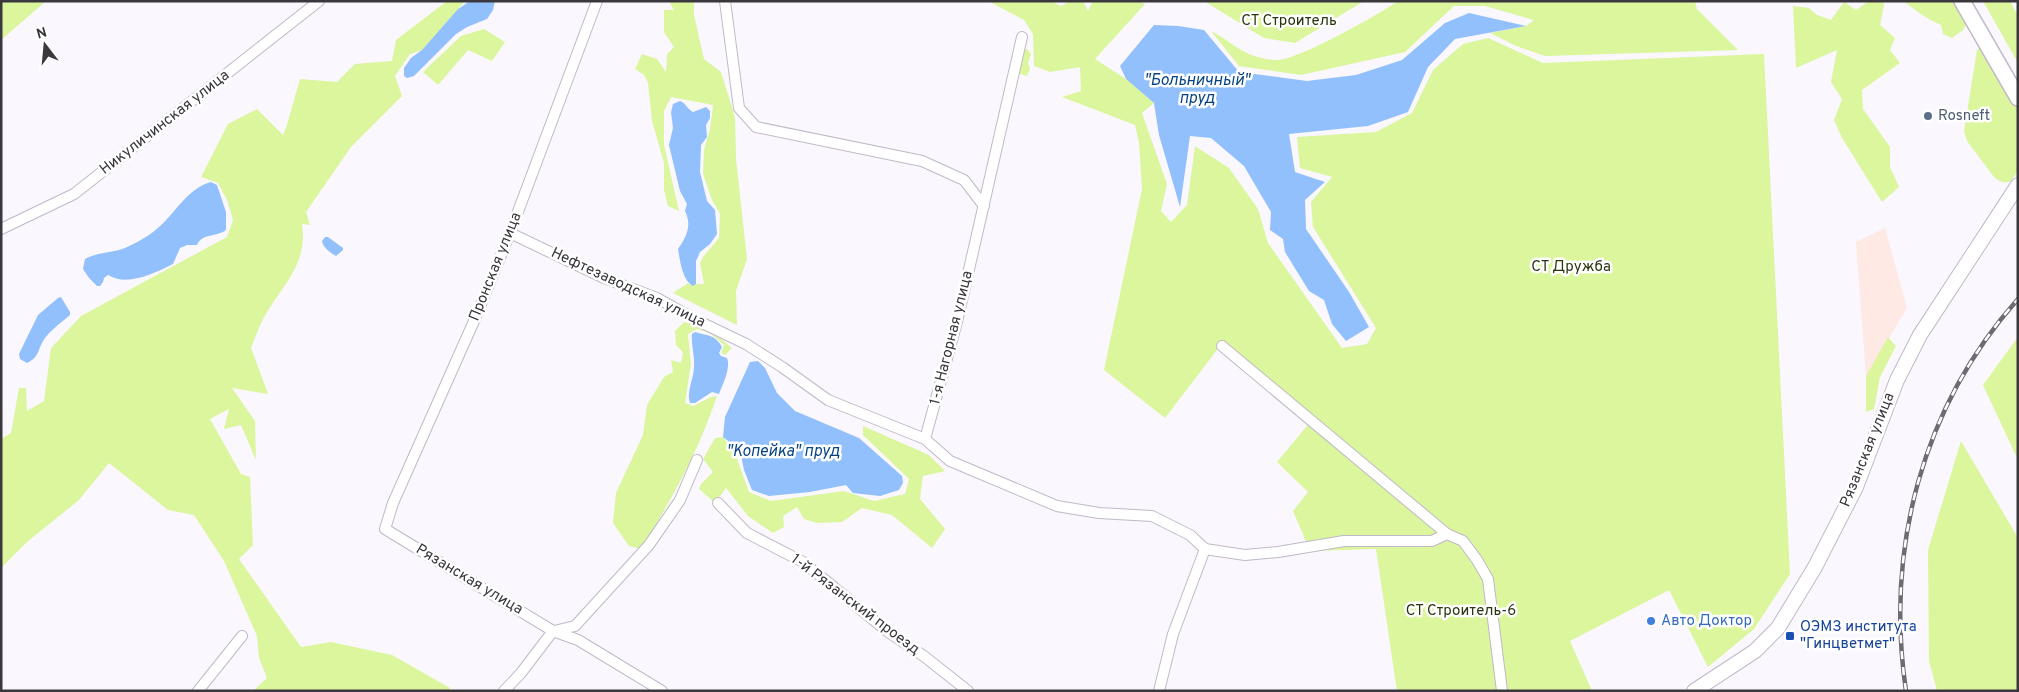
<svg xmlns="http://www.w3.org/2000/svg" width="2019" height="692" font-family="Overpass,sans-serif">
<rect width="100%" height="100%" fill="#faf7fe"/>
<!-- industrial -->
<polygon fill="#fee9e4" points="1885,228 1907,308 1866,376 1856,242"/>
<!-- green -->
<g fill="#dbf69c">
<polygon points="1,1 46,1 1,40"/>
<path d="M447,1h18l-43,49 -12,4 -15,22 7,20 -51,51 -45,65 4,13 -8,-1c6,38 -17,59 -35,88 -7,11 -11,24 -16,36l17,46 -36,-6 23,33 1,39 -15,-35 -17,4 5,-20 -19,10 31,55 9,3 3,68 -14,14 62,88 30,-5 61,13 58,33 -2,3h-195l14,-13 -8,-20 -2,-22 -33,-75 -30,-46 -26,-5 -59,-47 -30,37 -51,41 -27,27v-129l10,-6 8,-45h7l1,23 17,-10 7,-53 30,-32 146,-79 6,-17 -6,-20 -9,-17 -17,-6 27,-53 29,-15 26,26 3,-7 14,-49 37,3 18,-18 37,-3 4,-21z"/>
<polygon points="669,1 694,1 694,15 704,59 721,72 735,117 736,159 747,259 736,291 737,325 673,293 688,283 693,286 696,284 704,284 700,263 703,257 719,238 720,214 712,200 703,174 704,150 710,129 713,105 671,97 664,111 664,145 679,211 668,206 664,190 664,163 652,121 648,83 644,75 635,69 642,54 657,59 666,72 667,54 674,47 664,32 664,10 674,10"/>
<polygon points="988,1 1051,1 1061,6 1070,1 1083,1 1088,11 1093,1 1137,1 1145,4 1095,59 1126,79 1154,103 1142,113 1167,184 1161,211 1171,222 1187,205 1195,146 1229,168 1258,209 1268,243 1342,348 1367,344 1376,328 1313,227 1311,202 1332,177 1300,168 1297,137 1376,132 1412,113 1433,70 1463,44 1488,38 1543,63 1764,54 1790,574 1754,629 1708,667 1669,590 1570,641 1592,691 1397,691 1376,549 1310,551 1293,511 1308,492 1277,462 1311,421 1220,346 1165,418 1104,370 1142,189 1139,143 1135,125 1062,97 1081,91 1080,67 1050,72 1034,66 1033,34 1024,20"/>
<polygon points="1204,1 1364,1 1295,43 1264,38"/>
<path d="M1398,1h297l2,8 41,41 -193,6 -29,-10 -26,-13 36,-7 8,-6 -49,-14h-31l-49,46 -104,23 -62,-9 -28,-35c13,6 23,16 36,22 7,4 22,7 30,7 21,0 101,-45 121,-59z"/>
<polygon points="1869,1 1883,1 1884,5 1880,25 1895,38 1890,50 1900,63 1862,90 1863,109 1890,147 1890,167 1899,187 1882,202 1842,138 1834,120 1842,99 1831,82 1837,50 1796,68 1793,6 1809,8 1817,15 1831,20 1844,2 1856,10"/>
<path d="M1903,1h55l11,19 -6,10 -11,8 -9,-4 -2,-9c-15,-6 -25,-15 -38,-24z"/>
<polygon points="1983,1 2010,1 2018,16 2018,63"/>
<polygon points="484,29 505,42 492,61 468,50 438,85 423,72 461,36"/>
<path d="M1981,47l37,58v66l-7,10c-7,3 -11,1 -17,-4l-27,-36 -3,-10 13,-81z"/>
<polygon points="1024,49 1027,49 1031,54 1028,63 1030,69 1027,76 1017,73"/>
<path d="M684,322c22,4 31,12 48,26l-7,7 -4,-2 3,-8 -14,-12 -13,-4 -9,5 3,30 -6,39 8,3 18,-9 6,-1c-18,54 -46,105 -76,153l-12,-3 -16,-23 3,-30 27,-58 4,-30 17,-28 9,-5 -2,-12 10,3 2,-11 -7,-7 -1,-14z"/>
<polygon points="1888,337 1896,346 1880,377 1874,409 1866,412 1866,376"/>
<polygon points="2018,337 2018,460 1983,385"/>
<polygon points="863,426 929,455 945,471 923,476 920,499 945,529 932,548 892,515 862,508 842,522 817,523 804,519 797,507 783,516 784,527 773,533 748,516 726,488 715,503 699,489 701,484 713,472 703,459 715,438 723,437 736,456 749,492 771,501 844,491 874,501 905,494 909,479 863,435"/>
<polygon points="1961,441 2018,538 2018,691 1937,691 1929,661 1928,550"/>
</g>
<!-- water -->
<g fill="#91c0fc">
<polygon points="470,1 495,1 493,10 487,19 467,27 456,34 414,76 407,78 404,76 404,68 411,58 422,50 458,9"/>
<polygon points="1469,13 1526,26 1455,39 1428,67 1408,112 1368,126 1289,134 1295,172 1325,182 1305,200 1306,229 1349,292 1369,327 1346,341 1332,324 1324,300 1309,291 1285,252 1283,239 1270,230 1271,212 1244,166 1211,138 1190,136 1180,207 1159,135 1154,103 1126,79 1120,66 1154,25 1178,26 1204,30 1239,72 1307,81 1356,75 1402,60 1445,23"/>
<path d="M680,101c6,2 7,8 13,11l13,-5 4,4v7l-4,7 1,12 -6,8 -1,27 7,29 8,9 2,24 -7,10 -10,8 -4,9v23l-3,2c-11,-6 -13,-26 -15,-37 9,-13 14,-24 7,-38l2,-7 -7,-13 -11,-46 4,-17 -2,-16 2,-8z"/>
<path d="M211,182l6,3 9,27v18c-9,7 -24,3 -29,15h-10l-7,3 -7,16c-18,9 -46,23 -65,11l-4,3 -1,4 -3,4h-3l-8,-8 -6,-9 2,-10c11,-6 22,-6 34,-9 10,-3 25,-11 34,-18 21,-15 32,-43 58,-50z"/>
<path d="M325,237h3l15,11v2l-7,6c-5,-3 -13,-8 -14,-15z"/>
<path d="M61,297l9,15v3c-9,8 -21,16 -27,26 -6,11 -4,16 -16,22l-7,-4 -1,-5 19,-39 20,-17z"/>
<path d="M695,332c12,4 20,2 27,15l-3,6 2,3 6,2c4,10 -4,26 -8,36l-7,-2 -17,11h-5c-4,-11 4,-25 4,-36 1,-11 -3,-22 -2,-33z"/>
<polygon points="758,361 765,368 777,393 795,411 859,438 902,476 903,483 899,490 880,496 853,493 846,485 810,492 769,496 752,490 744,470 741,455 733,445 723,437 725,417 750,362"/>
</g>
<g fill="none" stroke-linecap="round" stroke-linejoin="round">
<defs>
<g id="street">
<polyline points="597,1 510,233 474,321 393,503 385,529 553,631 578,640 662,691"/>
<polyline points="725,1 739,108 756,127 922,161 964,180 984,206"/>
<polyline points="1,229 74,194 319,1"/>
<polyline points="510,233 604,278 657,298 696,320 746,344 782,367 828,400 925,439 950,461 1057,506 1099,513 1152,516 1190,535 1205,549 1245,555 1278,552 1344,541 1432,541 1447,534"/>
<polyline points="1222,346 1447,534 1463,541 1477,560 1488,579 1502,691"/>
<polyline points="925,439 957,322 1022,37"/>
<polyline points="718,503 747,533 803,562 887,631 925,657 968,691"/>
<polyline points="554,631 575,626 649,545 680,500 697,460"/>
<polyline points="198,691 242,636"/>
<polyline points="504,691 521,673 553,631"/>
<polyline points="1159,691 1173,634 1205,549"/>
</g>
<polyline id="secondary" points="1694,691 1755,651 1778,628 1815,567 1856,487 1897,380 1920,335 2018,185"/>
<polyline id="primary" points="1962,1 2018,98"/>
</defs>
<!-- street casing -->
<use href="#street" stroke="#c1b8c9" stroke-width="12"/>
<!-- secondary casing -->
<use href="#secondary" stroke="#c1b8c9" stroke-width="16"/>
<!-- primary casing -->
<use href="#primary" stroke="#c1b8c9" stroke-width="18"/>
<!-- street -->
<use href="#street" stroke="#fff" stroke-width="10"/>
<!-- secondary -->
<use href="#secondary" stroke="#fff" stroke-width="14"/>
<!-- primary -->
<use href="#primary" stroke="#fff" stroke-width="15"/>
<defs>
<path id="rail" d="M1906,691c-21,-142 16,-284 112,-392"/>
</defs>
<!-- rail casing -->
<use href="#rail" stroke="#6d6a71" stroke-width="4.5"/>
<!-- rail -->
<use href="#rail" stroke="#fff" stroke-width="2.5" stroke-dasharray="8" stroke-linecap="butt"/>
</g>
<!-- markers -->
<circle fill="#5c6f8a" stroke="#fff" stroke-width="2" cx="1928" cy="116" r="5"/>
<circle fill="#3f7fe0" stroke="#fff" stroke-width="2" cx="1651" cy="621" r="5"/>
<rect fill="#1a4fb4" stroke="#fff" stroke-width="2" x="1785" y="631" width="10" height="10" rx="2.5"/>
<g text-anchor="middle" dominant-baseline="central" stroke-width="5" stroke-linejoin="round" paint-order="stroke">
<!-- park labels -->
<g font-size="15" fill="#2b350e" stroke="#fff">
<text x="1289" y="21">СТ Строитель</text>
<text x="1571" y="267">СТ Дружба</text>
<text x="1461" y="611">СТ Строитель-6</text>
</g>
<!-- service labels -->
<g font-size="15" fill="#4e5e75" stroke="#fff" text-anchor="start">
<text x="1938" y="116">Rosneft</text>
</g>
<!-- street labels -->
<g font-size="15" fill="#3a373d" stroke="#fff">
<text transform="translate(165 123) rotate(-38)">Никуличинская улица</text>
<text transform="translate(496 267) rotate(-68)">Пронская улица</text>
<text transform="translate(628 288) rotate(25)">Нефтезаводская улица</text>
<text transform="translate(952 338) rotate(-76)">1-я Нагорная улица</text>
<text transform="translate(1868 450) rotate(-68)">Рязанская улица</text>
<text transform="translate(469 580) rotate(31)">Рязанская улица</text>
<text transform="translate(855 605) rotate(37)">1-й Рязанский проезд</text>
</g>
<!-- shop labels -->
<g font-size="15" fill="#366cbe" stroke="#fff" text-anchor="start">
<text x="1661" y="621">Авто Доктор</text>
</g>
<!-- transit labels -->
<g font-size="15" fill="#164399" stroke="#fff" text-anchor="start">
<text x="1800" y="627">ОЭМЗ института<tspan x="1800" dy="17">"Гинцветмет"</tspan></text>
</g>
<!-- water labels -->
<g font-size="16" font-style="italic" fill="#064384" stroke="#fff">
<text x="1197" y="81">"Больничный"<tspan x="1197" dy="18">пруд</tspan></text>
<text x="783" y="452">"Копейка" пруд</text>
</g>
</g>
<!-- border -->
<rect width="2019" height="692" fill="none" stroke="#3a373d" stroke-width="5"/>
<!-- north arrow -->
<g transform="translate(45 45) rotate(344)" stroke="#ffffff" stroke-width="4" paint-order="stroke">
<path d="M0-4L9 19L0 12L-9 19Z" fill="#3a373d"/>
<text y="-8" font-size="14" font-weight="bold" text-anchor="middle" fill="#3a373d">N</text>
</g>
</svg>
